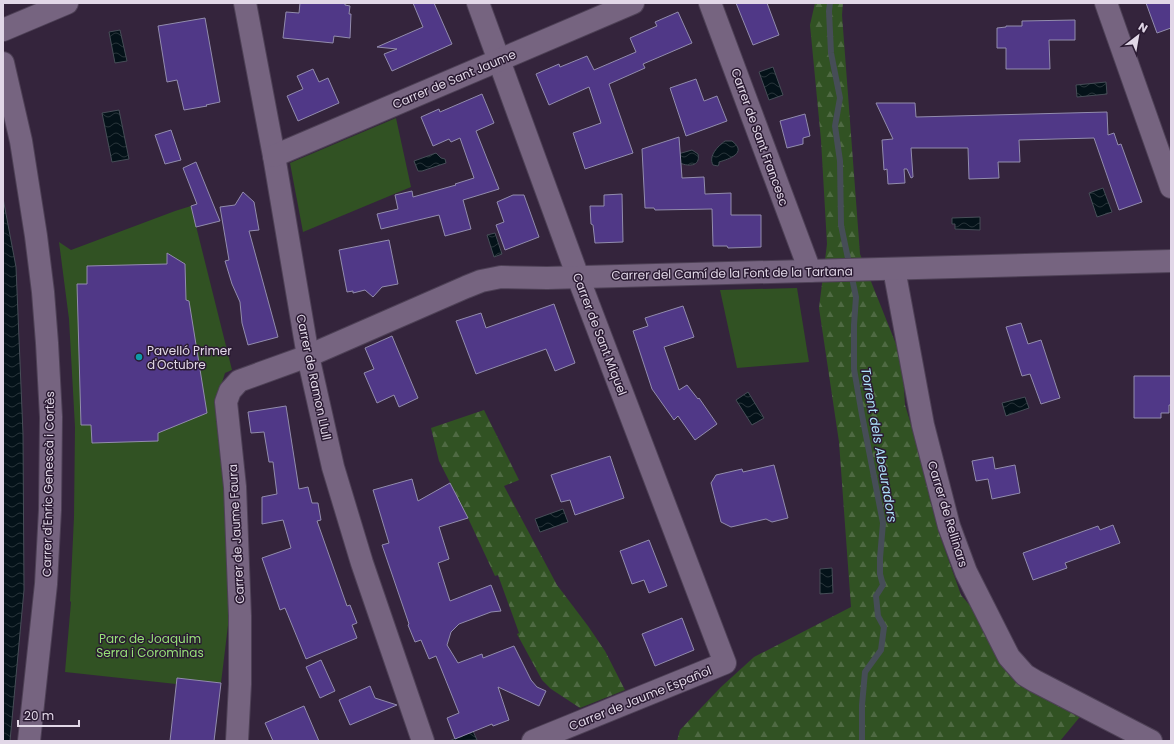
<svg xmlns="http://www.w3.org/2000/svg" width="1174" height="744" font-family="Poppins,sans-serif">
<defs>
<pattern id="forest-firs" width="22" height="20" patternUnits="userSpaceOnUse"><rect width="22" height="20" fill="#315223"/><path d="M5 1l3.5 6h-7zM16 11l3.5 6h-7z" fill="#4f6a43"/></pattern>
<pattern id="water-waves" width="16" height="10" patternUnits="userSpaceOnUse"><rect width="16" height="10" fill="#041219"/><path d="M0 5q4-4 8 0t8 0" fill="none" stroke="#28343a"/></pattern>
</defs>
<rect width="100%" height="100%" fill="#34243c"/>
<!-- green -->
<g fill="#315223">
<polygon points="396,118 411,187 303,232 290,163"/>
<polygon points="191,206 232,370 225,373 215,405 225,477 229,617 221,683 177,678 176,684 65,672 71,602 70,601 74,517 75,427 69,319 59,242 71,250 175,211"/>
<polygon points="797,288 809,362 737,368 720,290"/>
</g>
<!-- forest -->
<g fill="url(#forest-firs)">
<polygon points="815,3 843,3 842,15 860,254 902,359 905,405 916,440 939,533 961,595 1009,651 1088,707 1060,741 677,741 680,730 721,687 754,657 851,607 839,442 819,308 827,244 821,140 810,25"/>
<polygon points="484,410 519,480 504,486 557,585 588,626 605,651 625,690 580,708 551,689 542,680 517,634 519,633 498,575 495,576 468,518 439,461 431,428"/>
</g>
<!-- water -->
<g fill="url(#water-waves)" stroke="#464d57">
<polygon points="120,30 127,61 115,63 109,32"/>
<polygon points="773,67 783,95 769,100 759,72"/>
<polygon points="1106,82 1107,94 1077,97 1076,85"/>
<polygon points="119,110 129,159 112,162 102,113"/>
<path d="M725,141h7c16,12 -3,18 -13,21v2l-1,2 -5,-1c-5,-9 5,-19 12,-24z"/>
<path d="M692,150l6,4c3,13 -11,13 -20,8 -2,-2 -5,-4 -7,-6z"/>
<polygon points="436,153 441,158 445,159 446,163 422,171 418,171 414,161"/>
<polygon points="1103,188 1112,212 1097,217 1089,193"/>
<polygon points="3,198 16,267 23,434 24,590 10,741 3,741"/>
<polygon points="980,217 980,230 955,229 955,224 952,224 952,218"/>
<polygon points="495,233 502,254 494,257 487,235"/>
<polygon points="748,392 764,418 752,425 736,400"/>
<polygon points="1025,397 1029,408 1006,416 1002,403"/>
<polygon points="563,509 568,522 540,532 535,519"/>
<polygon points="832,568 833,593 820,594 820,569"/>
<polygon points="473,731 477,740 449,741"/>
</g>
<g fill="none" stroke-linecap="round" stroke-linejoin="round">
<!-- stream -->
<polyline stroke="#464d57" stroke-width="6" points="830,3 829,11 831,53 840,98 835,126 840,161 841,225 856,297 854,325 854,369 862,415 883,523 880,558 880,574 883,585 876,596 878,616 884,627 881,650 865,672 862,705 862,741"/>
</g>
<!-- building -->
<g fill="#503887" stroke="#928cad">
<polygon points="300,3 345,3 345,5 350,6 349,14 351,14 350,38 334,36 333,43 283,38 286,12 299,13"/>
<polygon points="413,3 434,3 452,44 392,71 384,54 397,49 377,47 423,27"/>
<polygon points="736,3 767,3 779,35 753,45"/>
<polygon points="1146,3 1171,3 1171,28 1157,33"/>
<polygon points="678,12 692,43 643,64 645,68 609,84 633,153 585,169 573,133 601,123 589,87 549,105 536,74 559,64 560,67 587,56 594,70 636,52 630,38 657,26 655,22"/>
<polygon points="205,18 220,102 206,105 207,106 184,110 177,80 167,82 158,26"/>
<polygon points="1075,20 1075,40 1049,40 1050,69 1006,69 1006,48 997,48 997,28 1006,27 1006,26 1022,26 1022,21"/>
<polygon points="313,69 319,82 328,78 339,103 298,121 287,96 303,89 297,76"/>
<polygon points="696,79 704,101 717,96 727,121 686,136 670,88"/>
<polygon points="482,94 494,123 476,131 499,189 463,200 471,229 445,236 439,215 381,229 377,214 398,209 395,195 412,191 413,197 456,185 455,184 474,178 460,138 451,142 449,139 433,146 421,117 439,109 440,112"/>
<polygon points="876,103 915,103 916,117 1107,112 1108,135 1114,133 1118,145 1121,144 1142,202 1119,210 1094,138 1019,140 1020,162 998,162 999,178 969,179 968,148 911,148 913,177 911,178 907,169 904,169 905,183 888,184 887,169 884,170 882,140 893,139"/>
<polygon points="805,114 810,136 803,138 803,144 787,148 780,121"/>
<polygon points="171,130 181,160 165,164 155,135"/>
<polygon points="679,137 682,178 704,177 705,194 731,193 731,215 761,215 761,247 728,248 727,246 713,246 712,209 655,210 654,208 645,208 642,149"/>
<polygon points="196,162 220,221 196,227 191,206 197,204 183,168"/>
<polygon points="243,192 254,202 259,230 249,231 278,337 248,345 242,323 240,302 232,284 225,261 229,260 220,207 235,205"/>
<polygon points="622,194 623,242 595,243 593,225 591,224 590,206 604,206 604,195"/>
<polygon points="513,195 524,195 539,237 505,250 496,225 504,222 497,202"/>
<polygon points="389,240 398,284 382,287 373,297 365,290 353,293 353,291 347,292 339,250"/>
<polygon points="167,253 185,264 186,300 189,301 207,413 158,433 158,441 92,443 91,425 81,425 77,284 87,284 87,266 167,264"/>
<polygon points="554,304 575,363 555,371 546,349 476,374 456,321 481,313 486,328"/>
<polygon points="683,306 694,337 664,347 679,390 687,385 698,399 699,398 717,424 695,440 678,416 674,420 652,389 633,331 648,326 645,318"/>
<polygon points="1021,323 1028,344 1041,340 1060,398 1041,404 1030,374 1022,376 1006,327"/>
<polygon points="392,336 418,398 399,407 394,395 377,403 364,373 374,369 365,348"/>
<polygon points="1134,376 1171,376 1171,405 1169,405 1169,413 1161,413 1161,418 1134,418"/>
<polygon points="286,406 299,489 308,487 312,503 318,503 321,520 317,521 347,606 350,605 357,623 352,625 357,638 306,659 285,608 280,610 262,558 291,548 283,520 262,524 262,497 277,494 273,462 269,462 264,432 251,433 248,412"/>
<polygon points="610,456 624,498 575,515 570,500 561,502 551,475"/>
<polygon points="993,457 995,469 1015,465 1020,493 992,499 988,479 976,481 972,461"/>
<polygon points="774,465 788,518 772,522 766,519 731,527 721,522 711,483 716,475 742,469 743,472"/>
<polygon points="412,479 418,501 450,483 468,518 439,527 449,559 438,563 450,601 491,585 501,611 491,612 459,624 451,632 447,645 458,663 482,654 483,658 514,646 531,680 537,687 546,691 539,706 498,687 509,720 493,726 492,724 455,739 447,718 459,713 436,656 429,659 421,640 415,642 408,625 409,624 382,545 389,543 373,490"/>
<polygon points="1113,525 1120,543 1065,563 1067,568 1033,580 1023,553 1098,526 1100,530"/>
<polygon points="649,540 667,586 649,593 644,580 632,584 620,551"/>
<polygon points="682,618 694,650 655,666 642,634"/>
<polygon points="321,660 335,691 320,698 306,667"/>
<polygon points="177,678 221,683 214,741 170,741"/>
<polygon points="370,686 375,698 397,705 350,725 339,700"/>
<polygon points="304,706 319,741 273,741 265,723"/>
</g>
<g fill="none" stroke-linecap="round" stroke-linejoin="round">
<defs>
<g id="minor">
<polyline points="245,3 274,156 308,356 333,467 362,563 423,741"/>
<polyline points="478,3 578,277 725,663 533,741"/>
<polyline points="710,3 810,271"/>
<polyline points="1106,3 1171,187"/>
<polyline points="3,30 67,3"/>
<polyline points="3,63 21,141 36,236 43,292 47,343 51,417 50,510 46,584 29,741"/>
<polyline points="274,156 633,3"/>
<polyline points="894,269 923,425 949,526 966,572 1009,657 1025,675 1035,681 1151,741"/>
<polyline points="237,741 240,684 240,616 235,487 226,402 230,391 239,381 308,356 466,287 481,281 501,277 547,278 1171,261"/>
</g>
</defs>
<!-- minor casing -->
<use href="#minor" stroke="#4e4156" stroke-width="24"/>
<!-- minor -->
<use href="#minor" stroke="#766480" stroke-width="22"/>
</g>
<!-- markers -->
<circle fill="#0f9aa8" stroke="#2a1a32" stroke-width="1.5" cx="139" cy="357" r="4"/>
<g text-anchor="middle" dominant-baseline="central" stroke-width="3" stroke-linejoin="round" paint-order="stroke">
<!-- street labels -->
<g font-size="12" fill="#e1d7e7" stroke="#2a1a32">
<text transform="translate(454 79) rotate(-23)">Carrer de Sant Jaume</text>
<text transform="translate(760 137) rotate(70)">Carrer de Sant Francesc</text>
<text transform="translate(732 273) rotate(-1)">Carrer del Camí de la Font de la Tartana</text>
<text transform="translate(600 334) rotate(69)">Carrer de Sant Miquel</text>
<text transform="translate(314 377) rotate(78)">Carrer de Ramon Llull</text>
<text transform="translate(48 484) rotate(-89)">Carrer d'Enric Genescà i Cortès</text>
<text transform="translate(948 514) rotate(73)">Carrer de Rellinars</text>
<text transform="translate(236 534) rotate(-93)">Carrer de Jaume Faura</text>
<text transform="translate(640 698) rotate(-22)">Carrer de Jaume Español</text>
</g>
<!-- poi labels -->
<g font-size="12" fill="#e1d7e7" stroke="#2a1a32" text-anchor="start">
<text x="147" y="350">Pavelló Primer<tspan x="147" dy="14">d'Octubre</tspan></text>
</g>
<!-- park labels -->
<g font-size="12" fill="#97e278" stroke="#2a1a32">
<text x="150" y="638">Parc de Joaquim<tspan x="150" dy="14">Serra i Corominas</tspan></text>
</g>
<!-- water labels -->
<g font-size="13" font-style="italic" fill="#ade2f9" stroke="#2a1a32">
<text transform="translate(879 445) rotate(80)">Torrent dels Abeuradors</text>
</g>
</g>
<!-- border -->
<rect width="1174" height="744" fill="none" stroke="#e1d7e7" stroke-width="8"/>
<!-- north arrow -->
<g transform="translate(1138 36) rotate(31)" stroke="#2a1a32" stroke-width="3" paint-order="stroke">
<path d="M0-3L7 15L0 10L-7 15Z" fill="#e1d7e7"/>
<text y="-6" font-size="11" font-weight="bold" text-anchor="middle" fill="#e1d7e7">N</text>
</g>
<!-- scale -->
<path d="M18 720v6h61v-6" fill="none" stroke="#e1d7e7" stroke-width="2"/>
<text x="24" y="720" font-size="12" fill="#e1d7e7" stroke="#2a1a32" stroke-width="3" paint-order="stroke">20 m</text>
</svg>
